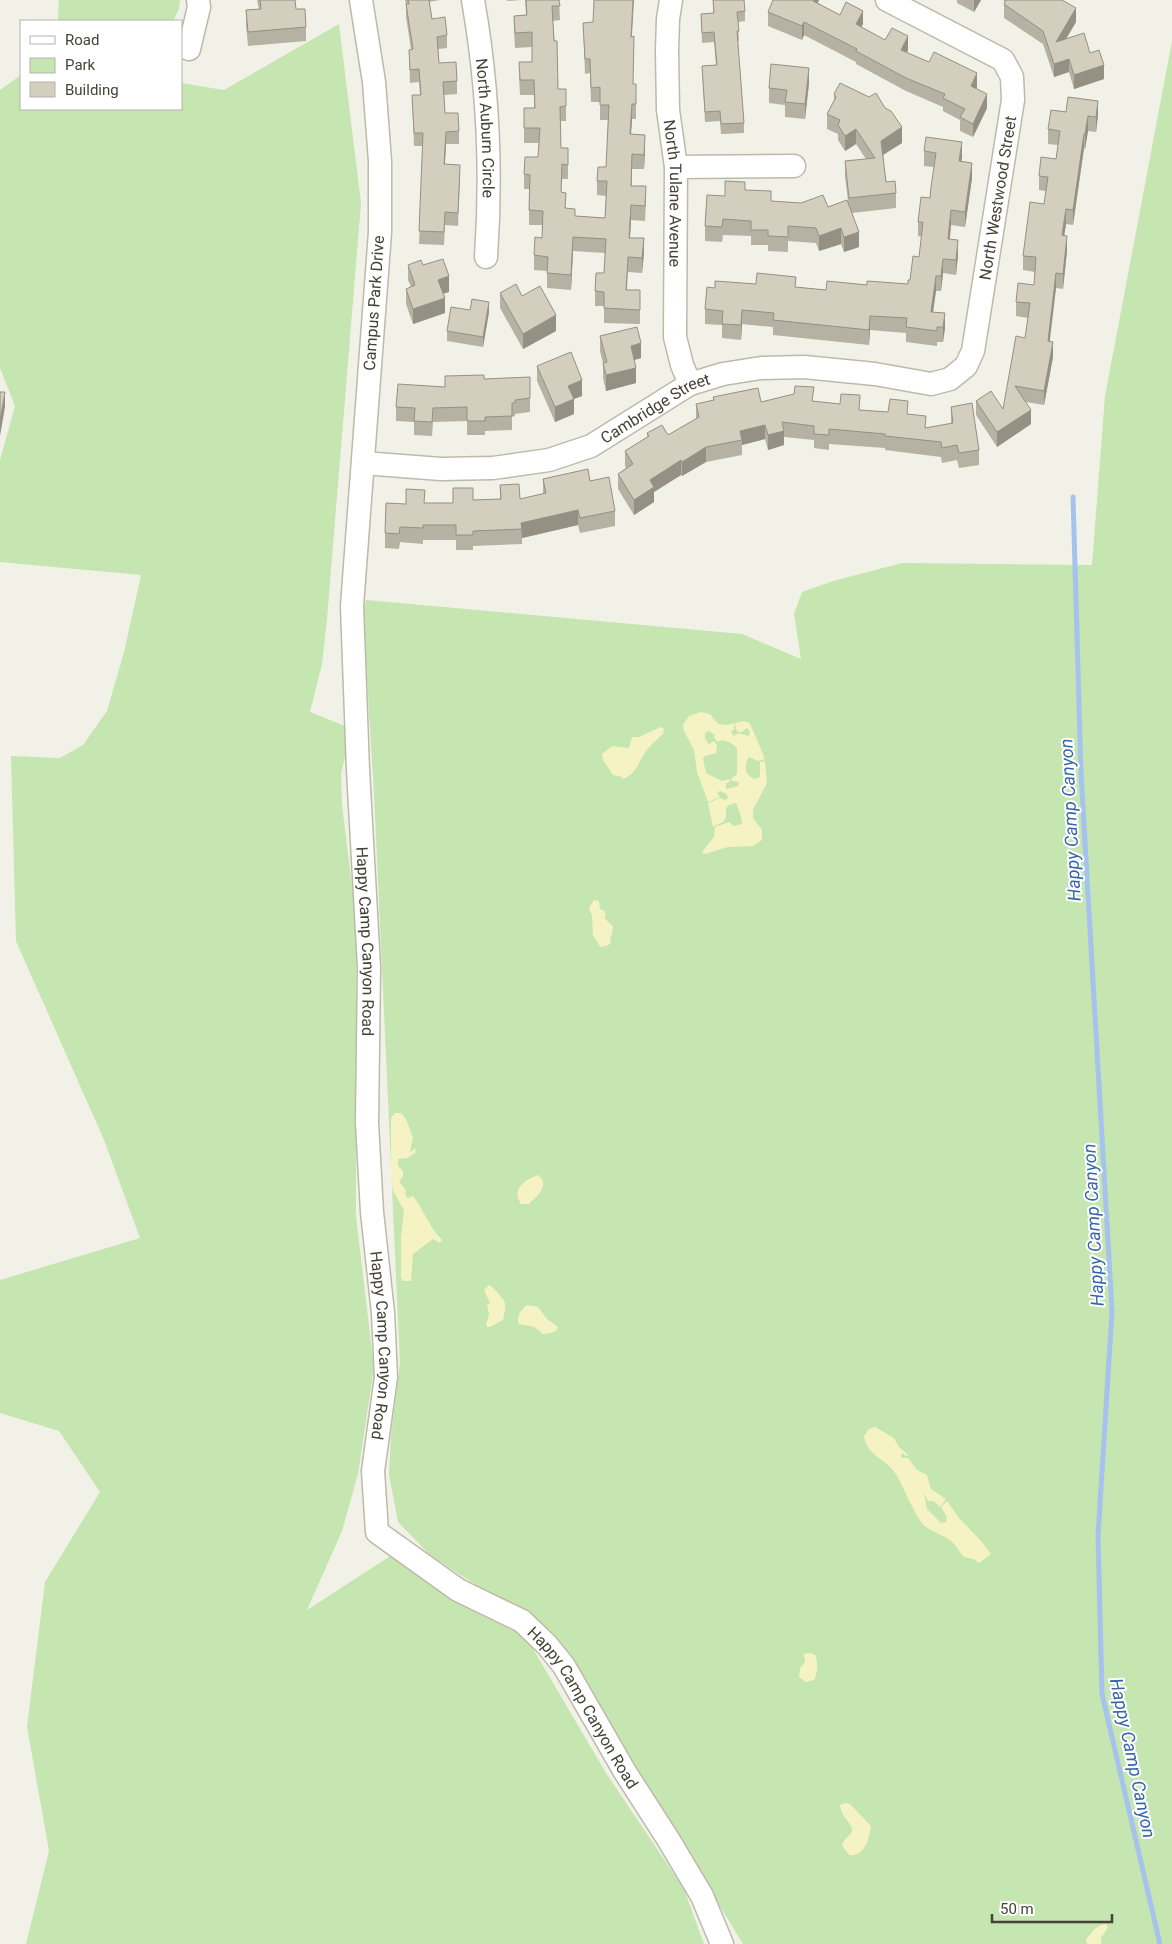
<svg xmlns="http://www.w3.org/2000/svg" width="1172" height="1944" font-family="Roboto,sans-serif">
<rect width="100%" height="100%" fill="#f2f1e7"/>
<!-- green -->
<g fill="#c5e5b1">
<polygon points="59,0 180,0 179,9 173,21 58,21"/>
<polygon points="339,24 361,203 327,619 322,664 310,712 345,726 348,744 341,774 342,805 356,918 356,1216 374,1368 358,1474 342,1531 307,1610 395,1553 519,1625 606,1773 684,1889 704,1944 26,1944 49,1851 27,1727 45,1582 100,1492 59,1431 0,1413 0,1280 140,1238 104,1140 16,941 11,756 60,758 83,745 107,711 124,652 141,575 0,562 0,460 15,406 0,368 0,90 21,75 21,109 181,109 181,83 224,90"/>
<polygon points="1172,41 1172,1944 743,1944 555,1637 430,1555 398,1522 389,1475 391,1436 400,1363 374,794 363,613 366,600 742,634 801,659 794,614 802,592 833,581 902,563 1092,565 1105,396"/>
</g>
<!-- sand -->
<g fill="#f5f3c4" fill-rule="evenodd">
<path d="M701,712l9,2 8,10 9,1 7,-2v6l-3,3 3,4 4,-3 11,3 1,-4 -3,-4 -5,4h-4l-2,-3 -1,-6 8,-2 6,2c3,3 13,29 16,36l-7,2 -9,-4c-6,8 -4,19 6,22l5,-2v-15l5,-1 2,22 -14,27v8l9,12v10l-9,6 -25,1 -23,7 -3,-2 12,-15 1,-10 14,-5 5,4 8,-2 -1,-8 -5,-13 -7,2 -3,3c0,15 0,12 -13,19l-5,-24 12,-5 5,2 3,-2 -1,-4 -7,-3 -3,2 3,4 -12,5 -11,-30 -3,-22 -10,-19 -1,-6 6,-9zM709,731l6,4 -1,3 4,4c6,-4 14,1 19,6v26l-5,4 -1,3 8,1 -1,4 -12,3v-6l3,-1 1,-3 -8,2 -16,-8 -3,-14 2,-3 11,-3 1,-8 -3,-4 -5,3c-4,-4 -5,-7 -3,-12z"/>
<path d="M661,727l3,2 -1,5c-6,5 -12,11 -17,17 -8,11 -9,23 -23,28l-1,-2 -9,-2 -10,-15 -1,-6 10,-8 17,2 3,-11h7z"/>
<polygon points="594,900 599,901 600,909 604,911 606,914 604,918 613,926 612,934 610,938 611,943 606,946 600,947 593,935 592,916 589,908"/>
<path d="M395,1113h6l5,6 7,19 -3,14 6,-4 -1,5 -7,5 -10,1v7l5,5v5l-4,6 7,8 -1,3 2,5 6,-2c11,14 16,31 29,44l-2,3 -7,-4 -20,15 -2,27h-8l-2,-4v-40l3,-27 -11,-19 -2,-13v-60z"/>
<path d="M538,1175c13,10 -1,21 -9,29h-8c-10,-16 4,-24 17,-29z"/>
<path d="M489,1285c3,1 16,15 16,18 1,4 -1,13 -2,17l-13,7h-3l-1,-2 3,-11 -2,-9 3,-2 -6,-13z"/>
<path d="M527,1305l11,2 9,12 11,8c-2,7 -10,6 -16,7 -6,-9 -13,-8 -23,-10 -3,-7 2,-15 8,-19z"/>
<path d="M875,1427l19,11 5,9 9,8 -2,1 -4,-3 -1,5h7l9,12 10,5 4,14 15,10 -6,8 -6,-6h-6l-4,-8 3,16 14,14 5,-1 1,-5 -6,-10 6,-6 12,17 23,24 9,12 -12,9 -6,-4 -9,-2c-4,-4 -6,-9 -10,-13 -6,-8 -21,-11 -29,-18 -9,-6 -22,-42 -30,-53 -10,-15 -28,-17 -31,-37l5,-7z"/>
<path d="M811,1653l4,2c3,5 3,19 -1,25l-8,2 -7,-5 1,-9 5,-6 -1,-8z"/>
<path d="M845,1803l5,1 21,22c-2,13 -6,31 -22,29l-7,-10c2,-7 8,-8 10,-14 2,-6 -11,-14 -12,-26z"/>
<path d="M1106,1924l2,3 -7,11v6h-14l-1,-4c5,-7 10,-15 20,-16z"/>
</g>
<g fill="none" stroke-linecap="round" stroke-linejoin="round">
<!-- stream -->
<polyline stroke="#a5c3ed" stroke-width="5" points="1073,497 1081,773 1112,1311 1098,1536 1102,1694 1160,1944"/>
<defs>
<g id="minor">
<path id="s1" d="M361,0l13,82 6,79v71l-28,374 6,164 11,197 -2,156 5,89 11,101 3,64 -13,94 4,61 81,58 64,31 25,24 17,21 61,106 43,67 34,57 20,48"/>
<path id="s2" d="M473,0c15,85 19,171 13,257"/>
<path id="s3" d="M671,0l-3,19 -1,31 1,60 8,57 -1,170 7,28 8,19"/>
<polyline points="189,49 199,7 198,0"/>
<polyline points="676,167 794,166"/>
<path id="s4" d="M363,463l78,6 52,-1 56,-8 42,-14 99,-62 33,-10 38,-6 43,-1 71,7 56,10 19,-5 16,-13 7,-15 40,-251 -1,-23 -9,-17 -116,-60"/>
</g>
</defs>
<!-- minor casing -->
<use href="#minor" stroke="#bdbaaa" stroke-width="25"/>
<!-- minor -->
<use href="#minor" stroke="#fff" stroke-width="22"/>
</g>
<!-- wall -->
<g fill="#b5b1a3">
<polygon points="257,0 295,0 296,9 306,27 306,41 248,46 246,25 246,10 259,9"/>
<polygon points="405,0 440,0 429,2 432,19 447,35 447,48 438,49 439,63 457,81 457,94 444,95 445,113 459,131 459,144 446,144 445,164 460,178 458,226 445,225 444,245 419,244 423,146 414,146 412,95 420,95 419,82 410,83 409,50 411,49 406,17 406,4"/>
<polygon points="507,0 521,0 507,1"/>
<polygon points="525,0 559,0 560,20 553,21 558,89 566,89 566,121 560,121 561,148 568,163 568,179 562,179 561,192 566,208 575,216 605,218 606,196 597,195 597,181 606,167 608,120 600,120 600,102 591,102 590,73 585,74 583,23 632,37 633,84 636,104 636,119 632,119 631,134 645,150 644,169 632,169 632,186 646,201 645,221 631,220 630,238 644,253 642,273 628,272 627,290 640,305 640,324 604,323 604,306 595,306 595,291 604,273 605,253 573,251 571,290 547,288 547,271 534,270 534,255 542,238 542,225 529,225 529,189 524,189 524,174 538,157 539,143 524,143 524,108 534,108 534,95 520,95 519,77 532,62 532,47 515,48 514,30 514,16 526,15"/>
<polygon points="713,0 745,11 745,21 738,22 739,41 737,41 744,123 744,133 721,134 720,121 705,122 702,66 716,65 714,42 702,43 701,14 713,13"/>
<polygon points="957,0 981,0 974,12 957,3"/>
<polygon points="1003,0 1062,0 1076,22 1066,39 1090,53 1104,79 1074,89 1069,72 1054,77 1043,44 1004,18 1004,4 1005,2"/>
<polygon points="818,3 840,15 863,24 861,27 885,40 908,50 907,53 977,87 976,89 987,108 973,137 960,131 960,120 943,111 943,107 906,91 856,64 856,62 804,35 802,40 768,26 768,12"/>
<polygon points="809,83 805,119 785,117 785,105 769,103 769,88"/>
<polygon points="834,94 902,143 883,155 886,182 896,193 896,208 852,213 859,247 844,252 841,244 819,251 816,243 788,241 788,252 768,251 768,245 751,245 751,236 723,235 722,242 705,241 705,226 725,196 745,190 771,201 828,207 848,201 845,176 845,161 866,159 856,144 845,151 838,140 838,134 827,129 827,114 834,101"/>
<polygon points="1051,110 1098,115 1096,132 1088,131 1085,149 1084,148 1073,225 1066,224 1064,236 1067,251 1063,289 1056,288 1049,342 1053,357 1044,405 1026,402 1031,424 997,447 976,415 976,401 1003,409 1025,338 1028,318 1016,316 1016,302 1034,285 1035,272 1023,270 1023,256 1044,204 1046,191 1039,190 1039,176 1056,159 1058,145 1048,144 1048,129"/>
<polygon points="924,151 962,157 961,162 972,178 965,227 951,225 950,239 958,255 956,275 943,273 941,291 936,291 933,312 945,328 943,342 937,342 937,346 906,342 906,333 870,330 869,345 773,335 773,327 742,324 741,340 722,338 722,325 705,324 705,309 715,288 796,287 826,290 867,285 908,284 910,280 919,257 922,237 918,236 918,222 930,198 934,167 924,166"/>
<polygon points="408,265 449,292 443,294 445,313 413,324 406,304 406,289 411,287 408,280"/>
<polygon points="500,293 522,296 556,331 523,349 500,308"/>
<polygon points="470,310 489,312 483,347 447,341 447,331"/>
<polygon points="600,336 641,358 634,360 636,383 606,391 603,378 603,363 600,351"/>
<polygon points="537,366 582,396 574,399 574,414 555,422 537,381"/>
<polygon points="484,379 530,398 530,412 515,414 515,416 512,417 512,430 485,431 485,435 467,435 467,421 433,422 432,436 414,435 414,422 396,421 396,407 445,387"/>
<polygon points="713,397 761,402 814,401 860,410 908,414 926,428 951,424 951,407 979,450 979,465 959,468 957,460 942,463 941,457 885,450 885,448 829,444 829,450 814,448 814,440 784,437 784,445 768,450 765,439 742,445 742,455 706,462 682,476 681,475 654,492 654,502 634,515 618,489 618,474 626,468 625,466 625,451 647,437 647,433 668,435 696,419 696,404 713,400"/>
<polygon points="543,479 590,481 615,511 615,526 580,533 578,525 522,538 522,544 473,546 473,550 456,550 456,540 423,540 423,544 400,542 399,549 385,548 385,533 406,504 425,503 453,503 473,500 500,499 500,485 520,499 543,494"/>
</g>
<!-- shaded-wall -->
<g fill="#949084">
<polygon points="633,0 634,0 631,51 631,37"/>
<polygon points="814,0 819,0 813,14"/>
<polygon points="974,0 981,0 974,12"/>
<polygon points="1076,8 1076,22 1056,56 1056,42"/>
<polygon points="863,11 863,24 856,37 856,24"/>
<polygon points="804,22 804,35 802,40 802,26"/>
<polygon points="908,36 908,50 901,63 901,50"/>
<polygon points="1069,59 1069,72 1054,77 1054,64"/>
<polygon points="1104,65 1104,79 1074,89 1074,75"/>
<polygon points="809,68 809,83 805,119 805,104"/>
<polygon points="977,73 977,87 971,100 971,86"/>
<polygon points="987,94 987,108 973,137 973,124"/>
<polygon points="1098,101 1098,115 1096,132 1096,117"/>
<polygon points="632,104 632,119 630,149 630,134"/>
<polygon points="1088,116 1088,131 1085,149 1085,134"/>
<polygon points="902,127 902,143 881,156 881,141"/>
<polygon points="856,129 856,144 845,151 845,136"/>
<polygon points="446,132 446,144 444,177 444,164"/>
<polygon points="1084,134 1084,148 1073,225 1073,210"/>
<polygon points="645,135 645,150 644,169 644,155"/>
<polygon points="962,142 962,157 959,176 959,161"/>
<polygon points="972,163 972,178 965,227 965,212"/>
<polygon points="631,205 631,220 629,252 629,238"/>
<polygon points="1066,209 1066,224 1062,250 1062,235"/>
<polygon points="951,210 951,225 948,253 948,239"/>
<polygon points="841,228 841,244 819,251 819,236"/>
<polygon points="859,232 859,247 844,252 844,237"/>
<polygon points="1067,236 1067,251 1063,289 1063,274"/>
<polygon points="573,237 573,251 571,290 571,275"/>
<polygon points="644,238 644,253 642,273 642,258"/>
<polygon points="958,240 958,255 956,275 956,260"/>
<polygon points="943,259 943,273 941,291 941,276"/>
<polygon points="1056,273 1056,288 1048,356 1048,341"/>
<polygon points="449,276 449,292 438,295 438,280"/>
<polygon points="936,276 936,291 931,326 931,312"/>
<polygon points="445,298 445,313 413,324 413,309"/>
<polygon points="489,302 489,312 483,347 483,337"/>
<polygon points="742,310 742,324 741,340 741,325"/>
<polygon points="945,313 945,328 943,342 943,327"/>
<polygon points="556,315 556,331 523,349 523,334"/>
<polygon points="870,316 870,330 869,345 869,330"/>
<polygon points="1053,342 1053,357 1044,405 1044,391"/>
<polygon points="641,343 641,358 631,361 631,346"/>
<polygon points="636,368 636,383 606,391 606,375"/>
<polygon points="582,380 582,396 568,401 568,386"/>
<polygon points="5,392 5,407 0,436 0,421"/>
<polygon points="574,399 574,414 555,422 555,407"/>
<polygon points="1031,410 1031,424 997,447 997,432"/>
<polygon points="765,425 765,439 742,445 742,440 740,431"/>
<polygon points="784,431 784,445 768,450 768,435"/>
<polygon points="706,447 706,462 682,476 682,462"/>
<polygon points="681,460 681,475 654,492 654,502 634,515 634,500 650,480"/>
<polygon points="578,510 578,525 522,538 521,523"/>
</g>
<!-- building -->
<g fill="#d3cebd" stroke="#949084">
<polygon points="260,0 295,0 296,9 305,9 306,27 248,32 246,10 261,9"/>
<polygon points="408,0 429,0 432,19 445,17 447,35 437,37 439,63 456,62 457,81 443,82 445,113 458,113 459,131 446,132 444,164 460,165 458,213 445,212 444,232 419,231 423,133 414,133 412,95 421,95 419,69 410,70 409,50 413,49 406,4 409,4"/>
<polygon points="526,0 559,0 560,6 552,6 554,41 557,41 558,89 566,89 566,106 560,107 561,148 568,148 568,165 562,164 561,192 566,193 565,208 575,209 575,216 605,218 607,181 597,181 598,167 606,167 609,105 600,105 600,87 591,88 590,59 585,59 583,23 593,22 594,0 633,0 631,37 634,36 633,84 636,84 636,104 632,104 630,134 645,135 644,155 632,154 631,186 646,186 645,206 631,205 629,238 644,238 642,258 628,257 626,290 640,290 640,310 604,308 604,292 595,291 596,273 604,273 606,239 573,237 571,275 547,273 548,257 534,255 535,237 542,238 543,211 529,210 530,175 524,174 525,157 538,157 540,128 524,128 524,108 535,108 534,80 520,80 519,62 532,62 532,32 515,33 514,16 527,15"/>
<polygon points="713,0 744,0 745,11 737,12 739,31 737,31 744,123 721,124 720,111 705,112 702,66 717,65 714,32 702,33 701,14 714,13"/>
<polygon points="773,0 814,0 813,1 840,15 846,2 863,11 856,24 885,40 892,28 908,36 901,50 929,62 934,52 977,73 971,86 987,94 973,124 960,117 965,109 943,98 945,94 906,78 856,51 857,49 804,22 802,26 768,12"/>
<polygon points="1006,0 1062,0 1076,8 1056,42 1084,33 1090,53 1099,50 1104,65 1074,75 1069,59 1054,64 1043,31 1004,4"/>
<polygon points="771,64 809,68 805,104 785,102 787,90 769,88"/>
<polygon points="840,83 869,97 876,93 885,108 891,111 902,127 881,141 886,182 895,181 896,193 849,198 845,161 875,158 856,129 845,136 838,125 840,120 827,114 836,97 834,94"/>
<polygon points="1068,97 1098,101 1096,117 1088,116 1085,134 1084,134 1073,210 1066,209 1062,235 1067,236 1063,274 1056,273 1048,341 1053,342 1044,391 1015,386 1031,410 997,432 976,401 991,391 1003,409 1016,336 1025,338 1030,303 1016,302 1018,283 1034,285 1036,257 1023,256 1030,202 1044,204 1048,177 1039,176 1041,157 1056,159 1060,131 1048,129 1051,110 1066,112"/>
<polygon points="926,137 962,142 959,161 972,163 965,212 951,210 948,239 958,240 956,260 943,259 941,276 936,276 931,312 945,313 943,327 937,327 937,331 906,327 907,318 870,316 869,330 773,320 774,313 742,310 741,325 722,324 723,311 705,309 707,287 715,288 715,281 756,284 757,273 796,277 795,287 826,290 827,281 867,285 867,281 908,284 908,280 910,280 913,256 919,257 923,222 918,222 921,197 930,198 931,187 936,153 924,151"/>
<polygon points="725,181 745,182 745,190 771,191 771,201 801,203 823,195 828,207 847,200 859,232 844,237 841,228 819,236 816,228 788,226 788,237 768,236 768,230 751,230 751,221 723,219 722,227 705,226 707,195 725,196"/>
<polygon points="443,259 449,276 438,280 445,298 413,309 406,289 415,285 408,265 421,260 423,265"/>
<polygon points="516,284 522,296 540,286 556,315 523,334 500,293"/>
<polygon points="472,299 489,302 483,337 447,331 451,307 470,310"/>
<polygon points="637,327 641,343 631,346 636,368 606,375 603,363 607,362 600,336"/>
<polygon points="571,352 582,380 568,386 574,399 555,407 537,366"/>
<polygon points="484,375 484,379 530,377 530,398 515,400 515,403 512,403 512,416 485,417 485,421 467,421 467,407 433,408 432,422 414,421 415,408 396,407 398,384 445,387 445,376"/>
<polygon points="795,386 814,387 812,401 840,404 841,394 860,395 859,410 888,412 890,399 908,401 907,414 926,416 925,428 953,423 951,407 972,403 979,450 959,453 957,445 942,448 941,442 885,436 885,434 829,429 829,435 814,434 814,426 782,422 784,431 768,435 765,425 740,431 742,440 706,447 682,462 681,460 650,480 654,487 634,500 618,474 633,464 625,451 649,436 647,433 662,425 668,435 699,417 696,404 714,400 713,397 758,388 761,402 794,394"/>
<polygon points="0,392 5,392 0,421"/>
<polygon points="588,469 590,481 609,477 615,511 580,518 578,510 521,523 522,529 473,531 473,535 456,535 456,525 423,525 423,528 400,527 399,534 385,533 386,503 406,504 406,489 425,490 424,503 453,503 453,488 473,488 473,500 501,499 500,485 519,484 520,499 546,493 543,479"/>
</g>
<g text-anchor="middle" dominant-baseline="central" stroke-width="4" stroke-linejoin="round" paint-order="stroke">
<!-- street labels -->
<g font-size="16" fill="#454236" stroke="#fff">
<text stroke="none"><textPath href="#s2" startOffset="129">North Auburn Circle</textPath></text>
<text stroke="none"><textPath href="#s3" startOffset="194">North Tulane Avenue</textPath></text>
<text stroke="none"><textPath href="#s4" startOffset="804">North Westwood Street</textPath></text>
<text transform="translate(374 303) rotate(-86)">Campus Park Drive</text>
<text stroke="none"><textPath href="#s4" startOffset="306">Cambridge Street</textPath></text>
<text stroke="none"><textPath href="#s1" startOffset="944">Happy Camp Canyon Road</textPath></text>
<text stroke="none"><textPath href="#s1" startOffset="1349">Happy Camp Canyon Road</textPath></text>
<text stroke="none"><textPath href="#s1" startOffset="1814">Happy Camp Canyon Road</textPath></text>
</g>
<!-- water labels -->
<g font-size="18" font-style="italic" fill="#3465ac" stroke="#fff">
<text transform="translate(1070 820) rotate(-93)">Happy Camp Canyon</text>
<text transform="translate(1093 1225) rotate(-93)">Happy Camp Canyon</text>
<text transform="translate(1133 1758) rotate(78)">Happy Camp Canyon</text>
</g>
</g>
<!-- legend -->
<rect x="20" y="20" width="162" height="90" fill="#ffffff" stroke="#b5b3af"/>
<rect x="30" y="36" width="25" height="8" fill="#ffffff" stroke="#b5b3af"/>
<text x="65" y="45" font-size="15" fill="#454236">Road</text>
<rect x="30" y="58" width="25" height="15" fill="#c5e5b1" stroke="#b5b3af"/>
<text x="65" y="70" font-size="15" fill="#454236">Park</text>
<rect x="30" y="82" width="25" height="15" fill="#d3cebd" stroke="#b5b3af"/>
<text x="65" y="95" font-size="15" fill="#454236">Building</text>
<!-- scale -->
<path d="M992 1914v8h120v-8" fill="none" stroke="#454236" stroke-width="2.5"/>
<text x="1000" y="1914" font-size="15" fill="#454236" stroke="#ffffff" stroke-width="4" paint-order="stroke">50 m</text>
</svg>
